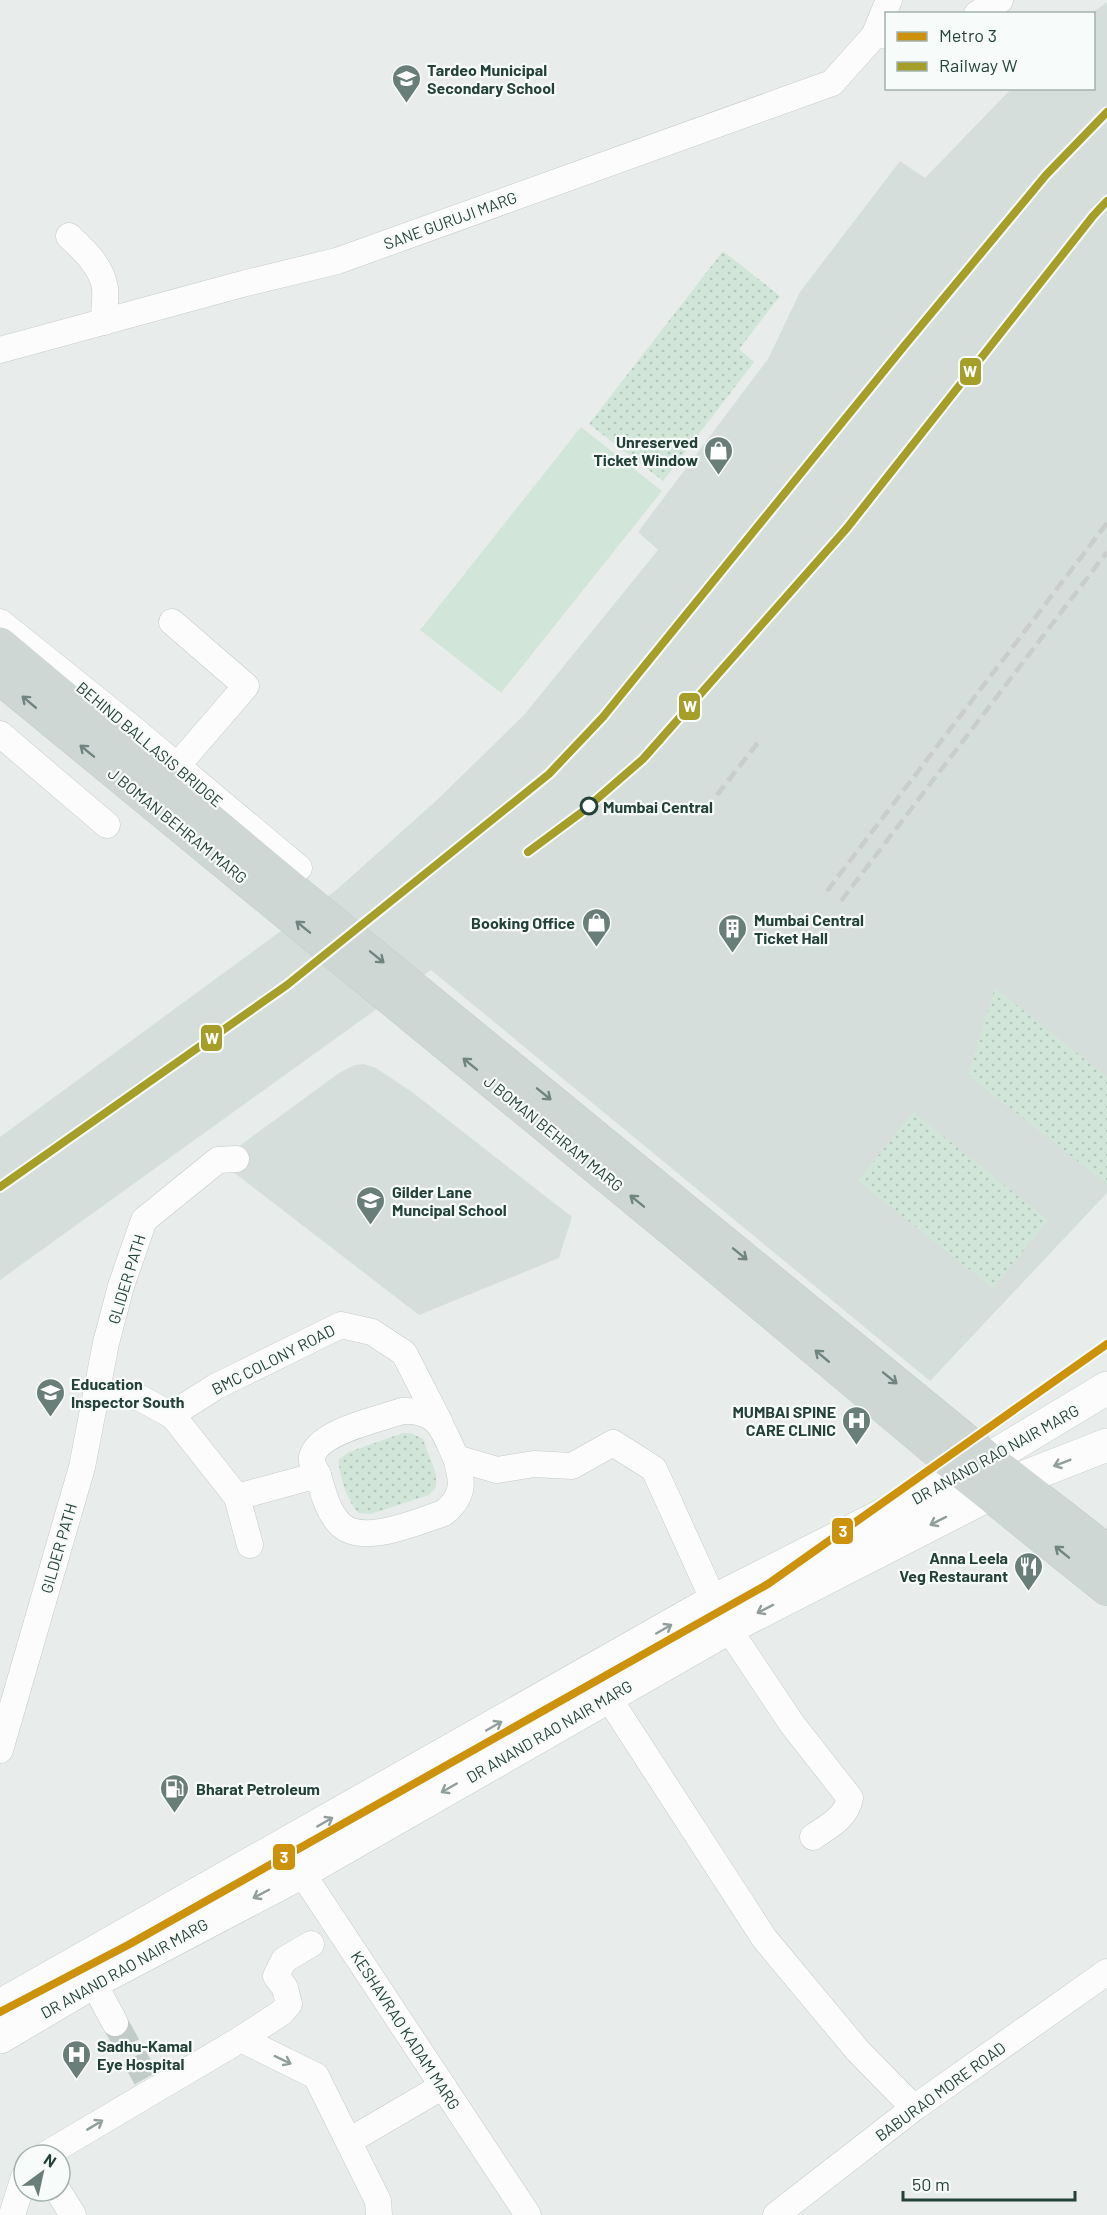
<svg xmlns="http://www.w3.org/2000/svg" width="1107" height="2215" font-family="Barlow,sans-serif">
<defs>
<pattern id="park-dots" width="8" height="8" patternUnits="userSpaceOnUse" patternTransform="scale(1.5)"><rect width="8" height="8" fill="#d1e6d8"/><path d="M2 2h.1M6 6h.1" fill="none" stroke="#b3c6ba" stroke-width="1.8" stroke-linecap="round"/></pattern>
</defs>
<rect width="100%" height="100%" fill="#e8edeb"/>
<!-- built -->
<g fill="#d6dedb">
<polygon points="1107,2 1107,1193 930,1381 431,970 0,1280 0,1137 334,892 437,800 524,715 658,550 638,532 768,359 800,292 900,161 925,178 1011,89 1094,88 1092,13"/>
<polygon points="364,1064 376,1068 412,1092 572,1217 559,1258 419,1315 219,1161 339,1073 355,1065"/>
</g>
<!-- park -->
<g fill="url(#park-dots)">
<polygon points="723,251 780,296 739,349 754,362 663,481 589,424"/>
<polygon points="995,988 1107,1077 1107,1184 968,1075"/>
<polygon points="913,1112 1048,1220 993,1288 858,1181"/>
<path d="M403,1433h8l12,6 13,35v13l-7,8 -58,19 -12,-1c-10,-7 -22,-42 -20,-54l10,-7z"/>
</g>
<!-- pitch -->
<polygon fill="#d1e6d8" points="581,427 662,491 501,693 420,630"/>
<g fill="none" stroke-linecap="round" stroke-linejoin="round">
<!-- street-tunnel -->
<polyline stroke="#c1cbc8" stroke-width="26" stroke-dasharray="26 13" stroke-linecap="butt" points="115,2023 146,2078"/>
<defs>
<g id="street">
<polyline points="977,14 1000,0"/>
<polyline points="874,36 889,0"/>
<path d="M69,236c15,14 33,31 36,52 1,10 -1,23 -1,34"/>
<polyline points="0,350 246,283 337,261 832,83 874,36 886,35"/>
<polyline points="0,622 132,728 299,868"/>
<polyline points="172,622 246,686 177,766"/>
<polyline points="0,734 107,825"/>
<path d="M97,1391l43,7 33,18 64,81 81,-22c-3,-6 -7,-12 -6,-18 6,-26 68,-38 90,-46 37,-2 41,19 54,47l41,12 37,-6 38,2 41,-23 41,26 60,132"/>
<polyline points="171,1415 215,1387 341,1325 372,1332 404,1353 440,1423"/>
<path d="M318,1475c5,17 10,38 23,50 23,21 77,-4 103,-12 21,-18 19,-31 12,-55"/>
<polyline points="237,1497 250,1545"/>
<path d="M728,1628l64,96 58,74c-4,20 -21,28 -37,39"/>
<polyline points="608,1697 764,1938 858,2051 914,2108"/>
<polyline points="0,1750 82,1467 106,1343 121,1286 144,1220 218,1160 236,1159"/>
<polyline points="292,1858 528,2215"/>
<polyline points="93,1982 115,2023"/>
<polyline points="241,2039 281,2013 289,2004 285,1988 276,1976 284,1960 311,1944"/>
<polyline points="349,2141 443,2086"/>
<polyline points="45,2155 241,2039 316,2076 378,2201 379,2215"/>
<polyline points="58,2191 73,2215"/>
<polyline points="12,2215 24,2177"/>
<polyline points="776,2215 914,2108 1107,1972"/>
</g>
<g id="secondary">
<polyline points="0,2006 714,1601 964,1474 1107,1388"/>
<polyline points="0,2037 93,1982 302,1872 728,1628 1017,1480 1107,1445"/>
</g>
<g id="primary">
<polyline points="0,644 289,886 990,1460 1107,1551"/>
<polyline points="0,678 682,1238 964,1474 1107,1589"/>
</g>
</defs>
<!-- street casing -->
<use href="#street" stroke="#c5cac8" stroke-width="27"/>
<!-- secondary casing -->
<use href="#secondary" stroke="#c3cbc8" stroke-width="34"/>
<!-- primary casing -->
<use href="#primary" stroke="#c3ccc9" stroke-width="34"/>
<!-- street -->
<use href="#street" stroke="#fcfcfc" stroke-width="26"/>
<!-- secondary -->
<use href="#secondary" stroke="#fcfcfc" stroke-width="33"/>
<!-- primary -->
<use href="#primary" stroke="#cfd7d5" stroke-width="33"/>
<!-- rail -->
<g stroke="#c9cdcc" stroke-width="4.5" stroke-dasharray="12 6" stroke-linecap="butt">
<polyline points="717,795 760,740"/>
<polyline points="827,891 1107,523"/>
<polyline points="841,901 1107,552"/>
</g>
<defs>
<g id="rail-1">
<polyline points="528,852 582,812 643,759 847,528 1093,216 1107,201"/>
<polyline points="0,1187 287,985 549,774 603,717 905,345 1046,175 1107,112"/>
</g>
</defs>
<!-- rail-1 casing -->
<use href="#rail-1" stroke="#f7fbf9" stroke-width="12"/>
<!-- rail-1 -->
<use href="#rail-1" stroke="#a59e28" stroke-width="8"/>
<defs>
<polyline id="metro-1" points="0,2012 128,1945 768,1584 1107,1344"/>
</defs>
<!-- metro-1 casing -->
<use href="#metro-1" stroke="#f7fbf9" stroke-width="12"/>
<!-- metro-1 -->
<use href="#metro-1" stroke="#cd920c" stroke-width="8"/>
</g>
<!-- one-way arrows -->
<defs><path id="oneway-shaft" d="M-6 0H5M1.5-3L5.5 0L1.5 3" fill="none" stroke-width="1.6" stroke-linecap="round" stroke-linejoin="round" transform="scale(1.5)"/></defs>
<g stroke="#718580">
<use href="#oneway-shaft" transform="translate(29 702) rotate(-140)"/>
<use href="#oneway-shaft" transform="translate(87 751) rotate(-141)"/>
<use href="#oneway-shaft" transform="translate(303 927) rotate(-141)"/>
<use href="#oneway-shaft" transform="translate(377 957) rotate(39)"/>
<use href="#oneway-shaft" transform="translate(470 1064) rotate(-141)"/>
<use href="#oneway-shaft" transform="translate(544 1094) rotate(39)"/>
<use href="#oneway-shaft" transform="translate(637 1201) rotate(-141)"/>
<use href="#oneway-shaft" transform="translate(740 1254) rotate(39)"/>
<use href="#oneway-shaft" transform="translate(822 1356) rotate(-140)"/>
<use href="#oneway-shaft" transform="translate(890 1378) rotate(39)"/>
<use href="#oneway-shaft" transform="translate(1062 1552) rotate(-141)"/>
</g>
<g stroke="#909f9b">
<use href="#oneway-shaft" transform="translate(1062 1463) rotate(159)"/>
<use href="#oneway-shaft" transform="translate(938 1521) rotate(153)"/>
<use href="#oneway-shaft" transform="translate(765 1609) rotate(153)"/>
<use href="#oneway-shaft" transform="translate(664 1629) rotate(-30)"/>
<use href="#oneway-shaft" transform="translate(494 1726) rotate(-30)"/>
<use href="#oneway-shaft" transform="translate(449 1788) rotate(150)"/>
<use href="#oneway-shaft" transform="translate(325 1822) rotate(-30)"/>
<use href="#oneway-shaft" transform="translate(261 1894) rotate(152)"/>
<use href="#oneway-shaft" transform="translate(283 2060) rotate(26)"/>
<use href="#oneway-shaft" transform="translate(95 2125) rotate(-31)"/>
</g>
<!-- icons -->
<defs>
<symbol id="school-pin" viewBox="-11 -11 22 30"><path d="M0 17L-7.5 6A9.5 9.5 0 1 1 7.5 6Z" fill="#697e78" stroke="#f7fbf9"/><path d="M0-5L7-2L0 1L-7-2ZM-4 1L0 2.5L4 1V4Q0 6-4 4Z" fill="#fff"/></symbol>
<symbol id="shop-pin" viewBox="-11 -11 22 30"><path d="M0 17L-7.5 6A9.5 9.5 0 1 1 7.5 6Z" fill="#697e78" stroke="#f7fbf9"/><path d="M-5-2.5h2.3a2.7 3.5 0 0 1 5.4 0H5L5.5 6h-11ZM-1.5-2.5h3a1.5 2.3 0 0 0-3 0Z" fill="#fff"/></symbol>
<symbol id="building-pin" viewBox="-11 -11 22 30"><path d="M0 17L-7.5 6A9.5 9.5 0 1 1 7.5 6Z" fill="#697e78" stroke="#f7fbf9"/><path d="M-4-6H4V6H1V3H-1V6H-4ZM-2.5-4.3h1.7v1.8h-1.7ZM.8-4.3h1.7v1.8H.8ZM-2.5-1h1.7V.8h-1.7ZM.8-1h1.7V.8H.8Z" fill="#fff"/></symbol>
<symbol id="hospital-pin" viewBox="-11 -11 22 30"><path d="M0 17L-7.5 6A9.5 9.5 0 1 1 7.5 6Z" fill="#697e78" stroke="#f7fbf9"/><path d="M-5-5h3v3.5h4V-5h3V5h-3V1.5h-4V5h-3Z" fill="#fff"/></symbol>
<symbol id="restaurant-pin" viewBox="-11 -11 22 30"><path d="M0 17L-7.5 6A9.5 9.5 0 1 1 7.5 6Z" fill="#697e78" stroke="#f7fbf9"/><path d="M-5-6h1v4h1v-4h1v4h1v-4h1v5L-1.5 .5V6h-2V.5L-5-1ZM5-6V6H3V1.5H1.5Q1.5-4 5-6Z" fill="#fff"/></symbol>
<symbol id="fuel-pin" viewBox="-11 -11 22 30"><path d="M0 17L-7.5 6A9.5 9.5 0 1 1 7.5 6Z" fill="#697e78" stroke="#f7fbf9"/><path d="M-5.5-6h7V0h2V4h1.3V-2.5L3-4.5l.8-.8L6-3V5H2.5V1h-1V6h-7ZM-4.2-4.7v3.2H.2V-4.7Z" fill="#fff"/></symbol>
</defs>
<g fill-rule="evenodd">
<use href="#school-pin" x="390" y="62" width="33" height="45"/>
<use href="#shop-pin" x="702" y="434" width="33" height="45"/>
<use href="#shop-pin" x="580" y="906" width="33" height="45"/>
<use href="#building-pin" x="716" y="912" width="33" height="45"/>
<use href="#school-pin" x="354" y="1184" width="33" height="45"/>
<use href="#school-pin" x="34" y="1376" width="33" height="45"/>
<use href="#hospital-pin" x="840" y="1404" width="33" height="45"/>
<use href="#restaurant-pin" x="1012" y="1550" width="33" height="45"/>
<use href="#fuel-pin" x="158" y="1772" width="33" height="45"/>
<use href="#hospital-pin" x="60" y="2038" width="33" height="45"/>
</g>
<!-- markers -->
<circle fill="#f7fbf9" stroke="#24423a" stroke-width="3" cx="589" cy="806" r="8"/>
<g text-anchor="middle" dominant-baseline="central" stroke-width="4.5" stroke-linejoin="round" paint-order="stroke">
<!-- poi labels -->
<g font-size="16" font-weight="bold" fill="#24423a" stroke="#f7fbf9" text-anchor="start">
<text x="427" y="69">Tardeo Municipal<tspan x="427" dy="18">Secondary School</tspan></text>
<text x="698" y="441" text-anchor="end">Unreserved<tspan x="698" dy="18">Ticket Window</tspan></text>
<text x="754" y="919">Mumbai Central<tspan x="754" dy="18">Ticket Hall</tspan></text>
<text x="575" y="922" text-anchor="end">Booking Office</text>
<text x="392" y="1191">Gilder Lane<tspan x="392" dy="18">Muncipal School</tspan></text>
<text x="71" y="1383">Education<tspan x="71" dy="18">Inspector South</tspan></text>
<text x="836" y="1411" text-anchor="end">MUMBAI SPINE<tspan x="836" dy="18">CARE CLINIC</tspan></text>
<text x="1008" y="1557" text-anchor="end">Anna Leela<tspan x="1008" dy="18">Veg Restaurant</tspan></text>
<text x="196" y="1788">Bharat Petroleum</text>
<text x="97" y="2045">Sadhu-Kamal<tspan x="97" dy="18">Eye Hospital</tspan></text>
</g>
<!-- street labels -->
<g font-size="16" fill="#24423a" stroke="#f7fbf9">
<text transform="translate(450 220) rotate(-20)">SANE GURUJI MARG</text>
<text transform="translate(150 744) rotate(40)">BEHIND BALLASIS BRIDGE</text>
<text transform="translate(178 825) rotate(39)">J BOMAN BEHRAM MARG</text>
<text transform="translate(554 1133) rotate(39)">J BOMAN BEHRAM MARG</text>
<text transform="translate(126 1279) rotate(-73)">GLIDER PATH</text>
<text transform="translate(273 1359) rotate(-27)">BMC COLONY ROAD</text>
<text transform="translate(995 1454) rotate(-29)">DR ANAND RAO NAIR MARG</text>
<text transform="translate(58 1548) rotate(-74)">GILDER PATH</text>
<text transform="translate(549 1731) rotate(-30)">DR ANAND RAO NAIR MARG</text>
<text transform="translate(124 1968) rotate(-29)">DR ANAND RAO NAIR MARG</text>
<text transform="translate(406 2030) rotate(57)">KESHAVRAO KADAM MARG</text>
<text transform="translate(940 2091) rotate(-36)">BABURAO MORE ROAD</text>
</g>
<!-- stop labels -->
<g font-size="16" font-weight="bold" fill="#24423a" stroke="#f7fbf9" text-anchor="start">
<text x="603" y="806">Mumbai Central</text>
</g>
</g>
<g stroke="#f7fbf9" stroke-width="2">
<rect x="959" y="357" width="23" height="29" rx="6" fill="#a59e28"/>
<rect x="678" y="692" width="23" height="29" rx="6" fill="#a59e28"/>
<rect x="200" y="1024" width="23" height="28" rx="6" fill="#a59e28"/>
<rect x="831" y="1517" width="23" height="28" rx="6" fill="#cd920c"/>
<rect x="272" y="1843" width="24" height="28" rx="6" fill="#cd920c"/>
</g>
<g font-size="16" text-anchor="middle" font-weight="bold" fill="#fff">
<text x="970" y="377">W</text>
<text x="690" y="712">W</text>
<text x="212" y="1044">W</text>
<text x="843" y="1537">3</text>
<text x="284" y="1863">3</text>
</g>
<!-- legend -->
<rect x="885" y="12" width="210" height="78" fill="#f7fbf9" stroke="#a3b1ad" stroke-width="1.5"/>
<rect x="897" y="32" width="30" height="9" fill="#cd920c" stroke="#a3b1ad" stroke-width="1.5"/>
<text x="939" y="42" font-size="18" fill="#24423a">Metro 3</text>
<rect x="897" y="62" width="30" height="9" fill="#a59e28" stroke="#a3b1ad" stroke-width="1.5"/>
<text x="939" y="72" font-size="18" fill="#24423a">Railway W</text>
<!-- north arrow -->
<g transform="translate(42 2173) rotate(33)"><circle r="28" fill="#f7fbf9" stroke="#a3b1ad" stroke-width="1.5"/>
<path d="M0-4.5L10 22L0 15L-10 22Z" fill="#697e78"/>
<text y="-9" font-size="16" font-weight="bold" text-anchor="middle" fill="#24423a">N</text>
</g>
<!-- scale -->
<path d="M903 2191v9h172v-9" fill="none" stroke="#24423a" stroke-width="3"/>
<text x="912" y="2191" font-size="18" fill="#24423a" stroke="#f7fbf9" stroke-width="4.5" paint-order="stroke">50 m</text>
</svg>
